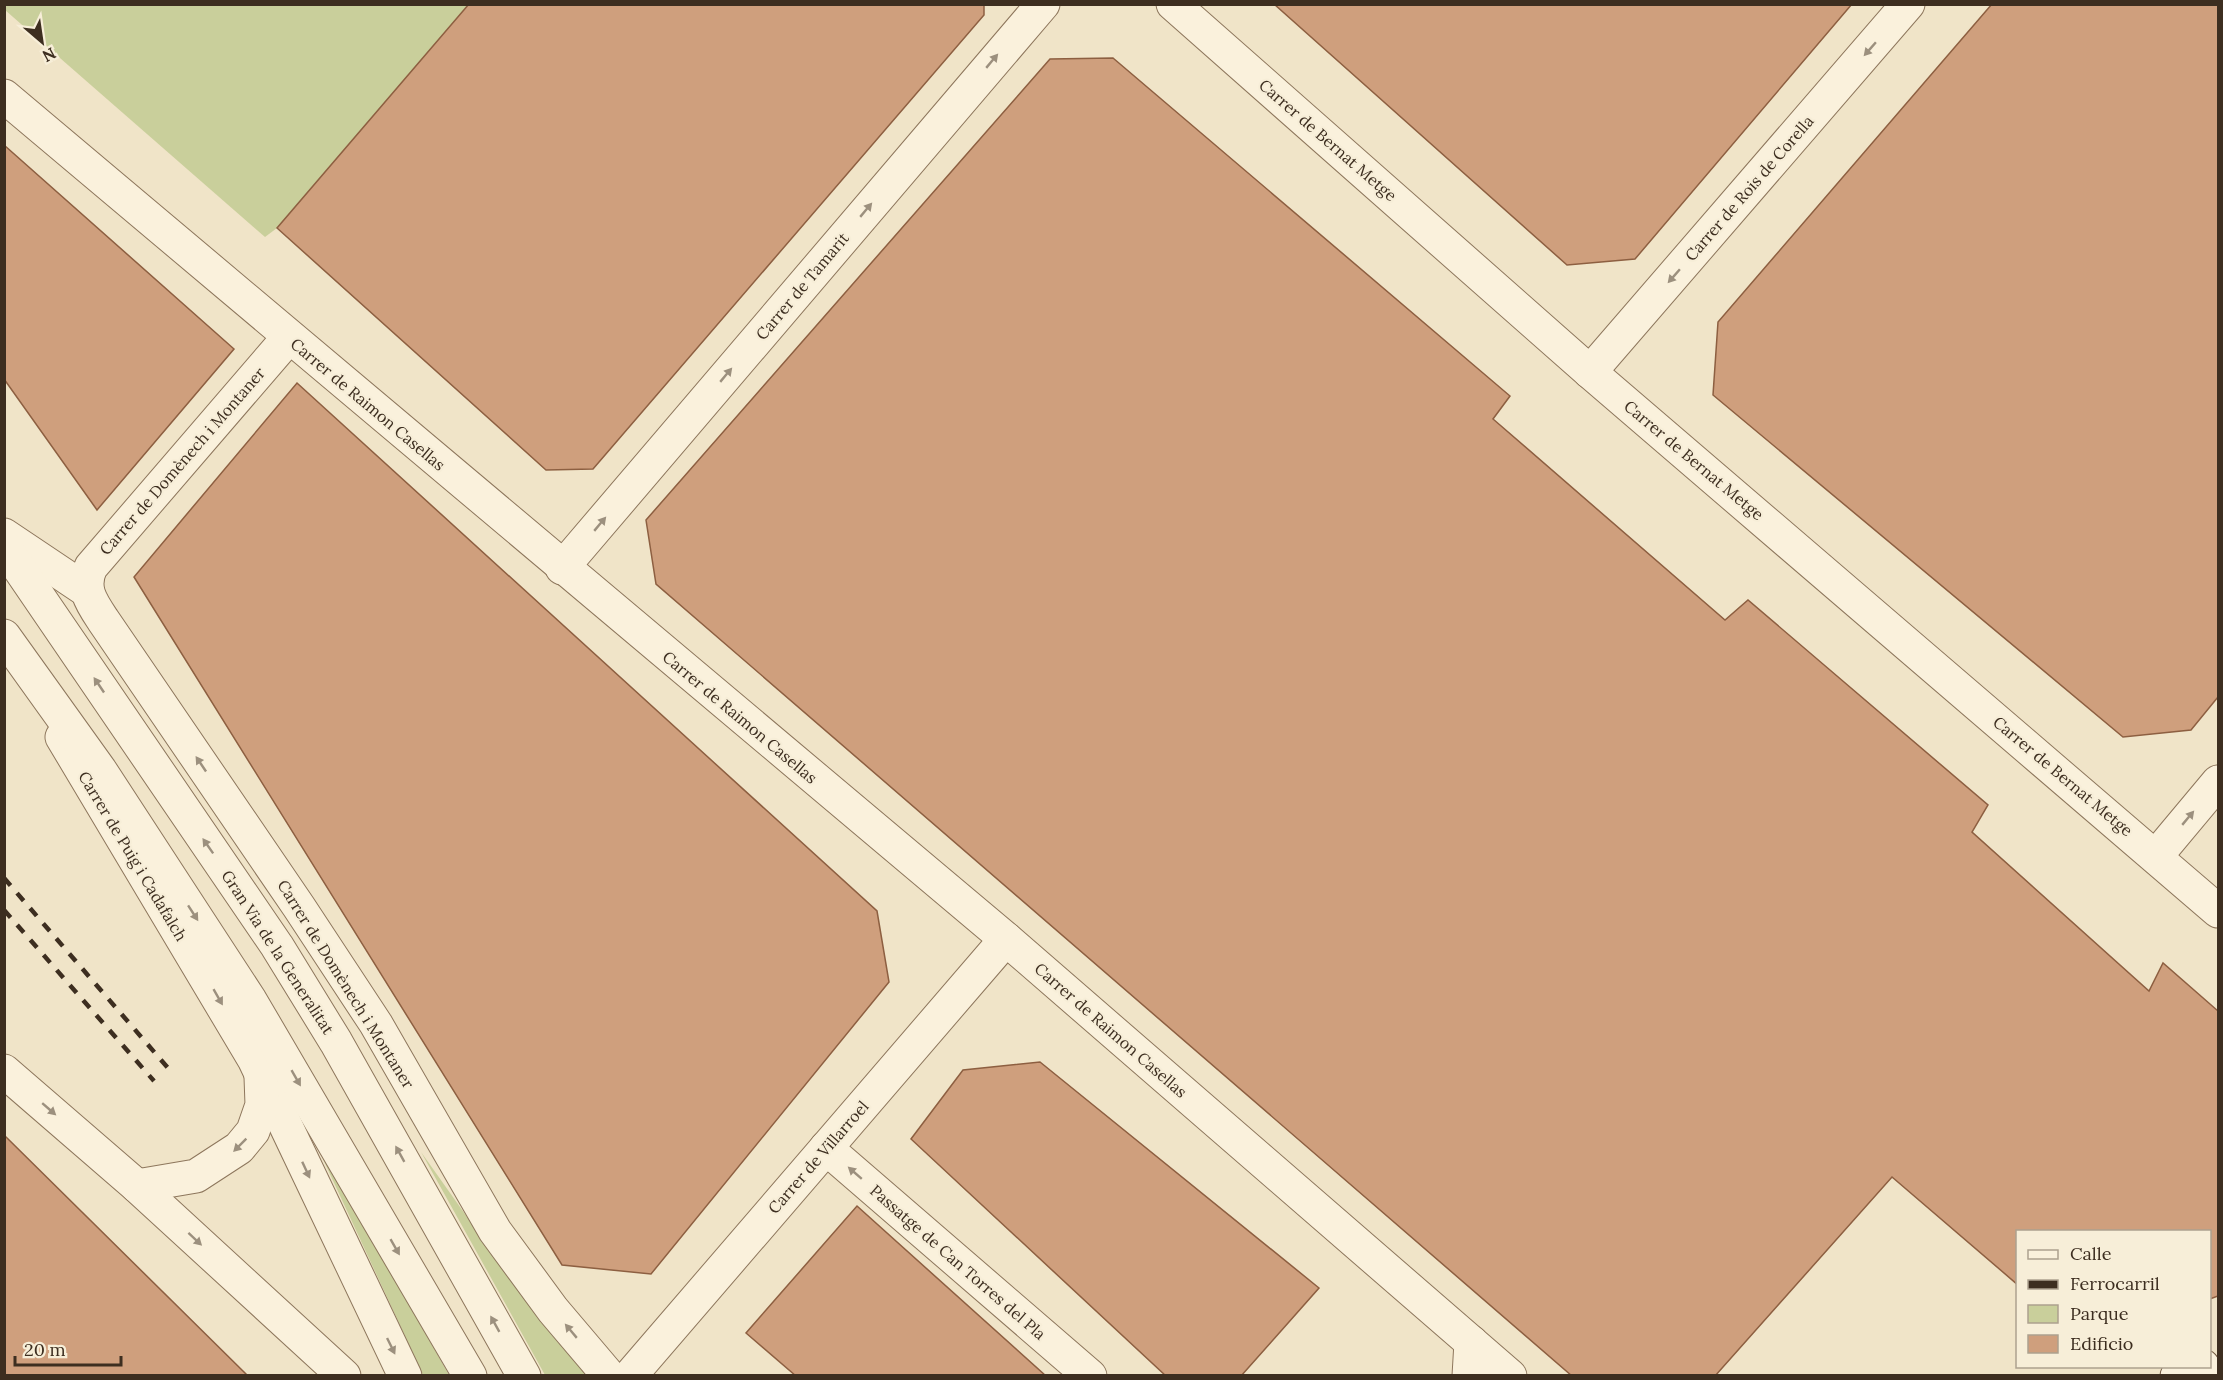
<svg xmlns="http://www.w3.org/2000/svg" width="2223" height="1380" font-family="Lora,serif">
<rect width="100%" height="100%" fill="#f0e4c8"/>
<!-- green -->
<g fill="#c9cf9b">
<polygon points="5,4 469,5 277,228 265,237 5,10"/>
<polygon points="304,1118 449,1375 423,1375"/>
<polygon points="421,1152 526,1300 588,1375 545,1375"/>
</g>
<!-- building -->
<g fill="#cf9f7d" stroke="#8d5f41" stroke-width="1.5">
<polygon points="469,4 984,4 984,15 593,469 546,470 277,228"/>
<polygon points="1274,4 1852,4 1635,259 1567,265"/>
<polygon points="1992,4 2218,4 2218,697 2191,730 2123,737 1713,395 1718,322"/>
<polygon points="1113,58 1510,396 1493,419 1725,620 1748,600 1988,805 1972,832 2149,991 2163,963 2218,1011 2218,1296 2210,1299 2210,1232 2018,1232 2018,1285 1892,1177 1715,1376 1572,1376 656,584 646,520 1050,59"/>
<polygon points="4,145 234,349 97,510 4,379"/>
<polygon points="297,383 877,911 889,982 651,1274 562,1265 134,577"/>
<polygon points="1040,1062 1319,1288 1241,1376 1166,1376 911,1139 963,1070"/>
<polygon points="4,1135 248,1376 4,1376"/>
<polygon points="857,1206 1046,1376 796,1376 746,1333"/>
</g>
<g fill="none" stroke-linecap="round" stroke-linejoin="round">
<defs>
<g id="minor">
<polyline points="1173,4 1590,372 2218,911"/>
<polyline points="4,96 1006,939 1510,1376"/>
<path d="M289,337l-198,230c-10,21 0,35 12,53l196,287 77,117 119,207 58,79 56,66"/>
<polyline points="1590,372 1908,4"/>
<polyline points="4,535 86,590"/>
<polyline points="562,568 1043,4"/>
<polyline points="62,737 254,1059 405,1376"/>
<polyline points="2157,855 2218,782"/>
<polyline points="4,1071 137,1186 344,1376"/>
<polyline points="826,1148 1090,1376"/>
<polyline points="137,1186 196,1176 239,1148 253,1131 262,1105 261,1077"/>
<polyline points="630,1376 1006,939"/>
<polyline points="1469,1376 1471,1342"/>
</g>
<g id="tertiary">
<polyline points="4,546 277,946 336,1042 524,1376"/>
<polyline points="4,636 100,770 250,1000 470,1376"/>
</g>
<polyline id="secondary" points="2177,1376 2203,1366"/>
</defs>
<!-- minor casing -->
<use href="#minor" stroke="#8d765c" stroke-width="35"/>
<!-- tertiary casing -->
<use href="#tertiary" stroke="#8d765c" stroke-width="35"/>
<!-- secondary casing -->
<use href="#secondary" stroke="#6f573f" stroke-width="35"/>
<!-- minor -->
<use href="#minor" stroke="#faf1dc" stroke-width="33"/>
<!-- tertiary -->
<use href="#tertiary" stroke="#faf1dc" stroke-width="33"/>
<!-- secondary -->
<use href="#secondary" stroke="#faf1dc" stroke-width="33"/>
<!-- rail -->
<g stroke="#3d2e20" stroke-width="4.5" stroke-dasharray="10 10" stroke-linecap="butt">
<polyline points="4,878 168,1068"/>
<polyline points="4,910 154,1081"/>
</g>
</g>
<!-- one-way arrows -->
<defs><path id="oneway-solid" d="M-6-.8H1V-3.2L6.5 0L1 3.2V.8H-6Z" transform="scale(1.5)"/></defs>
<g fill="#9c907e">
<use href="#oneway-solid" transform="translate(1870 49) rotate(131)"/>
<use href="#oneway-solid" transform="translate(992 61) rotate(-50)"/>
<use href="#oneway-solid" transform="translate(866 210) rotate(-50)"/>
<use href="#oneway-solid" transform="translate(1674 276) rotate(131)"/>
<use href="#oneway-solid" transform="translate(726 375) rotate(-50)"/>
<use href="#oneway-solid" transform="translate(600 524) rotate(-50)"/>
<use href="#oneway-solid" transform="translate(99 685) rotate(-124)"/>
<use href="#oneway-solid" transform="translate(201 764) rotate(-124)"/>
<use href="#oneway-solid" transform="translate(2188 818) rotate(-50)"/>
<use href="#oneway-solid" transform="translate(208 846) rotate(-125)"/>
<use href="#oneway-solid" transform="translate(193 913) rotate(57)"/>
<use href="#oneway-solid" transform="translate(218 997) rotate(60)"/>
<use href="#oneway-solid" transform="translate(296 1078) rotate(60)"/>
<use href="#oneway-solid" transform="translate(49 1109) rotate(41)"/>
<use href="#oneway-solid" transform="translate(240 1145) rotate(135)"/>
<use href="#oneway-solid" transform="translate(400 1154) rotate(-119)"/>
<use href="#oneway-solid" transform="translate(306 1170) rotate(65)"/>
<use href="#oneway-solid" transform="translate(855 1173) rotate(-139)"/>
<use href="#oneway-solid" transform="translate(195 1239) rotate(43)"/>
<use href="#oneway-solid" transform="translate(395 1247) rotate(60)"/>
<use href="#oneway-solid" transform="translate(495 1324) rotate(-119)"/>
<use href="#oneway-solid" transform="translate(571 1331) rotate(-130)"/>
<use href="#oneway-solid" transform="translate(391 1346) rotate(64)"/>
</g>
<g text-anchor="middle" dominant-baseline="central" stroke-width="4.5" stroke-linejoin="round" paint-order="stroke">
<!-- street labels -->
<g font-size="16" fill="#3d2e20" stroke="#f7eed8">
<text transform="translate(1328 140) rotate(41)">Carrer de Bernat Metge</text>
<text transform="translate(1749 188) rotate(-49)">Carrer de Rois de Corella</text>
<text transform="translate(802 286) rotate(-50)">Carrer de Tamarit</text>
<text transform="translate(368 404) rotate(40)">Carrer de Raimon Casellas</text>
<text transform="translate(1694 460) rotate(40)">Carrer de Bernat Metge</text>
<text transform="translate(182 461) rotate(-49)">Carrer de Domènech i Montaner</text>
<text transform="translate(740 717) rotate(40)">Carrer de Raimon Casellas</text>
<text transform="translate(2063 776) rotate(40)">Carrer de Bernat Metge</text>
<text transform="translate(133 856) rotate(59)">Carrer de Puig i Cadafalch</text>
<text transform="translate(278 952) rotate(57)">Gran Via de la Generalitat</text>
<text transform="translate(346 984) rotate(58)">Carrer de Domènech i Montaner</text>
<text transform="translate(1111 1030) rotate(41)">Carrer de Raimon Casellas</text>
<text transform="translate(818 1157) rotate(-49)">Carrer de Villarroel</text>
<text transform="translate(958 1262) rotate(41)">Passatge de Can Torres del Pla</text>
</g>
</g>
<!-- border -->
<rect width="2223" height="1380" fill="none" stroke="#3d2e20" stroke-width="12"/>
<!-- legend -->
<rect x="2016" y="1230" width="195" height="138" fill="#f7eed8" stroke="#ada18e" stroke-width="1.5"/>
<rect x="2028" y="1250" width="30" height="9" fill="#faf1dc" stroke="#ada18e" stroke-width="1.5"/>
<text x="2070" y="1260" font-size="18" fill="#3d2e20">Calle</text>
<rect x="2028" y="1280" width="30" height="9" fill="#3d2e20" stroke="#ada18e" stroke-width="1.5"/>
<text x="2070" y="1290" font-size="18" fill="#3d2e20">Ferrocarril</text>
<rect x="2028" y="1305" width="30" height="18" fill="#c9cf9b" stroke="#ada18e" stroke-width="1.5"/>
<text x="2070" y="1320" font-size="18" fill="#3d2e20">Parque</text>
<rect x="2028" y="1335" width="30" height="18" fill="#cf9f7d" stroke="#ada18e" stroke-width="1.5"/>
<text x="2070" y="1350" font-size="18" fill="#3d2e20">Edificio</text>
<!-- north arrow -->
<g transform="translate(42 42) rotate(151)" stroke="#f7eed8" stroke-width="4.5" paint-order="stroke">
<path d="M0-4.5L10 22L0 15L-10 22Z" fill="#3d2e20"/>
<text y="-9" font-size="16" font-weight="bold" text-anchor="middle" fill="#3d2e20">N</text>
</g>
<!-- scale -->
<path d="M15 1356v9h106v-9" fill="none" stroke="#3d2e20" stroke-width="3"/>
<text x="24" y="1356" font-size="18" fill="#3d2e20" stroke="#f7eed8" stroke-width="4.5" paint-order="stroke">20 m</text>
</svg>
